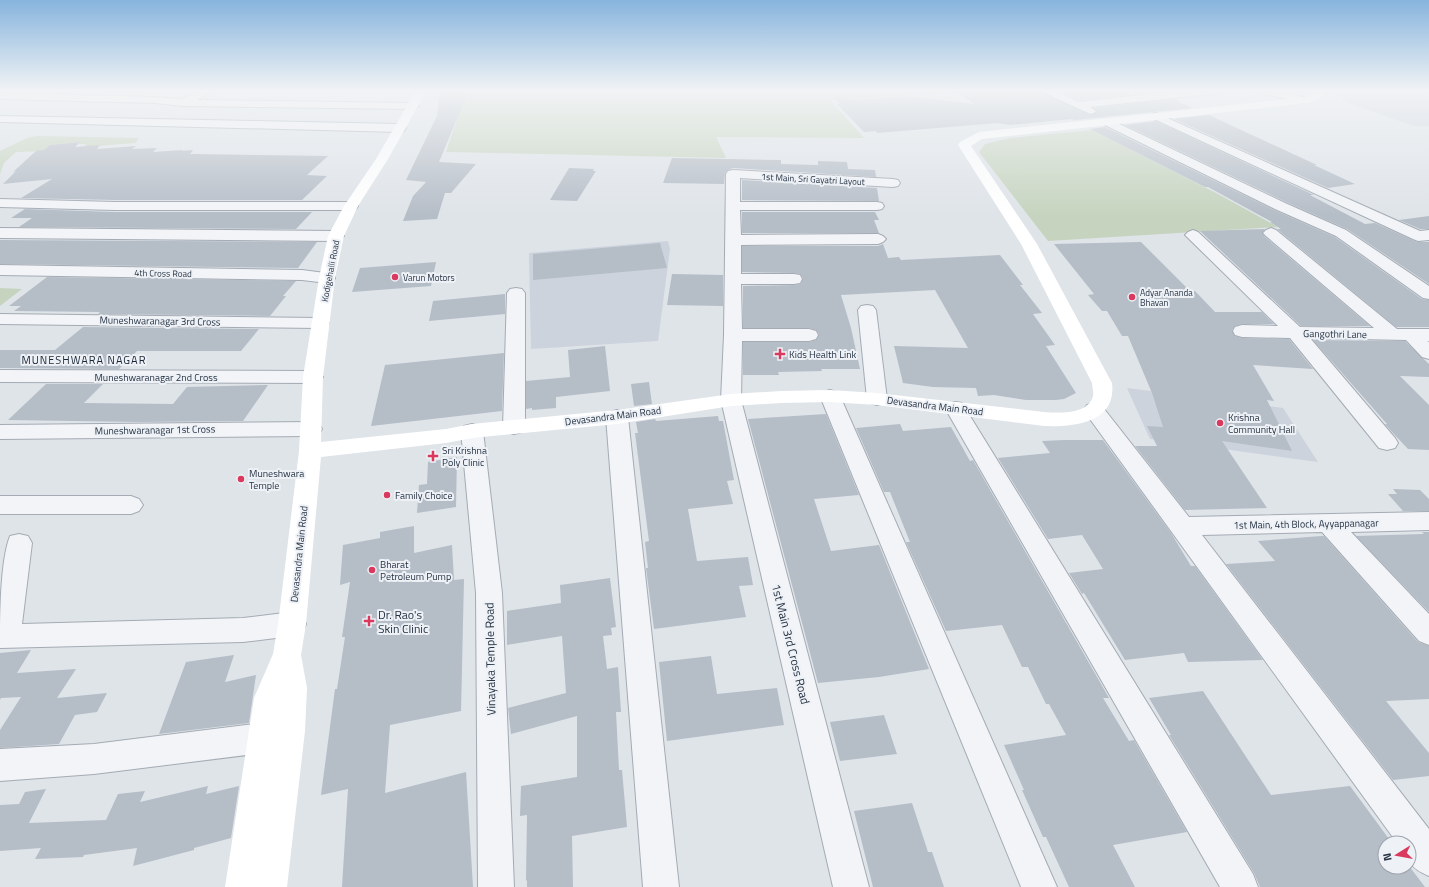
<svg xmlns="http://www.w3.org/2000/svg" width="1429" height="887" font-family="'Titillium Web',sans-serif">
<rect width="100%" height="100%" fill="#dfe4e9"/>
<!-- built -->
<g fill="#ccd3dc">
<polygon points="1336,90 1429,90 1429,126 1414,126 1345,102"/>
<polygon points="668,241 670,249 658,341 531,349 529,253"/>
<polygon points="1127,388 1283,408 1318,462 1150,439"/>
</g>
<!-- green -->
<g fill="#c6d4bf">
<polygon points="477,90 930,90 934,94 830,100 864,138 716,137 726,158 446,152 466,92"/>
<polygon points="1092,130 1218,194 1278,227 1048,241 979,152 985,144 1010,138"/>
<polygon points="37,136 139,138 135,143 84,147 86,144 79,144 79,142 50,145 43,151 16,152 4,163 0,174 0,151 27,138"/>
<polygon points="0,288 22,289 0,306"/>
</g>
<!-- building -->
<g fill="#b5bdc7">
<polygon points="440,90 469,90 439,162 476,164 451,193 445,193 437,219 403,221 413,196 426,182 406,180 437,116"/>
<polygon points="955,90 1038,90 1090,115 1097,112 1094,108 1174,99 1192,108 1074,120 1071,119 1010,125 998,123 877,133 876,131 864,132 837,104 840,104 833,97 858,100 909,96 974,104"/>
<polygon points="1058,90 1130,90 1130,95 1078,100"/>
<polygon points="1209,115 1317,165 1314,165 1355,184 1328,188 1174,119"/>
<polygon points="1156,121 1314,195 1310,195 1365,224 1375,223 1417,242 1429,242 1429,284 1347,229 1286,202 1125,125"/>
<polygon points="1105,127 1274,210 1335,237 1422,299 1429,300 1429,327 1396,327 1277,229 1281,229 1270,222 1272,222 1208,187 1205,187 1090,129"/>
<polygon points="80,142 75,147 100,145 97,149 136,146 132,149 157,148 153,152 183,150 182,151 193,150 190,154 328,156 307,175 327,176 302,200 115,200 21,198 52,179 3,184 16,171 13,172 36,151 44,150 50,145"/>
<polygon points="672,158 781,160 781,164 818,165 818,161 847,162 848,169 875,170 876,177 733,168 728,170 725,173 724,184 663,183"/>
<polygon points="569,168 594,169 593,171 596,171 577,201 550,200"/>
<polygon points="742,180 877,188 879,201 742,200"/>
<polygon points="25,209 115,212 312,212 296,229 19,227 32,218 11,218"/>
<polygon points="742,212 875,212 879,220 874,220 879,233 742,233"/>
<polygon points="1429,216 1429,229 1420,229 1399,220"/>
<polygon points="1265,229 1262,233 1265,237 1370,326 1301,326 1200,231"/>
<polygon points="0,240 317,242 298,268 0,264"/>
<polygon points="1141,242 1190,291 1195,291 1215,312 1262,312 1274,324 1242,324 1235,326 1232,330 1235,336 1242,338 1289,339 1313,369 1253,365 1274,401 1267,400 1292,451 1222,441 1267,508 1185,510 1135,446 1157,446 1147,426 1163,427 1152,393 1128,336 1122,336 1107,311 1102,311 1088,295 1094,294 1054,244"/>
<polygon points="660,243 667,268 533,280 533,254"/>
<polygon points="883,244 888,258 899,257 901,260 1000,255 1023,285 1020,285 1042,313 1033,314 1055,345 1046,346 1076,393 1064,399 1056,400 1026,400 994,395 978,396 976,388 933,387 903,383 894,346 968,348 935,290 841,295 851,328 860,369 821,369 822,371 778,372 779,375 743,375 743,342 809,342 816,340 819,334 816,330 809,328 743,328 743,286 794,285 801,284 803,278 800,274 794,273 742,272 742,246 878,246"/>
<polygon points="436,262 431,286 352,292 360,268"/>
<polygon points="672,274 723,275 723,306 667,305"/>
<polygon points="47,277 296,281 283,296 286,296 270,316 98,314 100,312 14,311 21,306 9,306"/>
<polygon points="505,294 505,314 429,321 433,301"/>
<polygon points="83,327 259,329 241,351 137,351 119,369 0,368 0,350 55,350"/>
<polygon points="1313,340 1405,341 1408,344 1429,364 1429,377 1400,376 1429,405 1429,450 1408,449 1393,433 1385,424 1387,424"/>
<polygon points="605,346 610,391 556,397 556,408 532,410 532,408 526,409 526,381 570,377 568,350"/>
<polygon points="504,353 502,411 371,426 385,365"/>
<polygon points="649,382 652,404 634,406 631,384"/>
<polygon points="46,384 103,384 84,403 173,404 187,387 268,385 243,421 140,422 8,420"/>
<polygon points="826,414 859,495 814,499 831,551 879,545 929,669 879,677 818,683 748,419"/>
<polygon points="718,416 719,421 723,421 734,480 727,481 733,504 688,509 697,561 748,557 753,585 739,586 746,617 654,629 646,568 648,568 645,542 649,541 635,433 638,433 636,422 655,419 656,421"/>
<polygon points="900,424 903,431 951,427 970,461 973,460 1109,698 1103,698 1129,741 1134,740 1187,832 1113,845 1135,887 1069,887 1046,837 1043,837 1022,790 1024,790 1004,745 1066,735 1049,704 1046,704 1028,667 1022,667 1002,625 946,631 906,542 910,542 890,492 884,492 856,428"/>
<polygon points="1064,440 1103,440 1171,533 1191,566 1195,566 1263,660 1188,662 1184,653 1125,660 1084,593 1082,594 1069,573 1103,569 1082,535 1048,539 998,458 1050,453 1042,441"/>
<polygon points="457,457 456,507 417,513 419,485 427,484 428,462"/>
<polygon points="1393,489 1420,490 1429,499 1429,511 1403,511 1388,494 1397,494"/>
<polygon points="414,526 414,553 452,545 454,580 464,579 461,711 390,725 385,793 466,772 473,887 342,887 348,789 321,795 335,689 337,689 345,637 342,637 350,582 340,585 343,545 380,538 380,532"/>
<polygon points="1422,532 1429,532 1429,612 1356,536 1424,534"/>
<polygon points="1321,536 1324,536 1418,642 1429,646 1429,699 1386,701 1429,753 1429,776 1393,780 1226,564 1275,561 1258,541"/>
<polygon points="610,578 616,627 611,628 612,635 603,636 607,669 618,667 621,712 616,712 619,770 622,770 627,827 572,836 573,887 527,887 527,880 526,881 527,815 520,816 521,786 577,777 577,716 511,734 508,708 566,693 562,636 507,645 507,611 561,603 560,585"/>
<polygon points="31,650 17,673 76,669 57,698 107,693 97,712 75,715 59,744 0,748 0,730 21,697 1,698 0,700 0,653"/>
<polygon points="234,655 225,682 256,675 249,723 159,734 186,662"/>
<polygon points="711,656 717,694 777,688 784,725 667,741 659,662"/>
<polygon points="1203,691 1271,795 1350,786 1392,843 1385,843 1385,867 1409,867 1409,866 1425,887 1260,887 1254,873 1169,735 1171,735 1149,698"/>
<polygon points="884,715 897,754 840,761 830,722"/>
<polygon points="208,786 206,794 239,786 231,838 194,848 194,850 133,866 137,848 84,855 83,857 35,859 41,848 0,851 0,805 19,804 25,792 46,789 29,823 106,820 118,794 145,791 140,802"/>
<polygon points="912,803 928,852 932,852 944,887 873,887 854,811"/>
</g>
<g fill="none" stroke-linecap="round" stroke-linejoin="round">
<defs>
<g id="street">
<polygon points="199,90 213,90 197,100 413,103 419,106 413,109 183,106 155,103 0,99 0,93 155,97 181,99"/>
<polygon points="1039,90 1054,90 1078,102 1184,90 1224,90 1219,93 1090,107 1096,111 1094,113 1090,114"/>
<polygon points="1256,90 1277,90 1307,98 1308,100 1303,103 1257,92"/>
<polygon points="1156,113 1420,231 1429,230 1429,240 1418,241 1413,239 1152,118 1150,116 1152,114"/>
<polygon points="0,116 400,124 404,125 406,128 404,131 400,132 0,122"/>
<polygon points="1109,119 1285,203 1346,230 1429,286 1429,299 1423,298 1336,236 1275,209 1105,125 1103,123 1105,121"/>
<polygon points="733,170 893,179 898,180 900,183 898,186 893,187 740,178 740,202 877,202 882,203 884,206 882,209 877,210 740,210 741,235 878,234 883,236 886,239 883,242 878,244 741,245 741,274 794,274 800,275 802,279 800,283 794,284 741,284 742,329 809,329 816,331 818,335 816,339 809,341 742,341 741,400 869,887 833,887 721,400 724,335 726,174 728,171"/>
<polygon points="0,199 115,202 351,202 356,203 358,206 356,209 351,210 115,210 0,207"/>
<polygon points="0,228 336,231 341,233 344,236 341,239 336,241 0,238"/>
<polygon points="1271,228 1276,230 1397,329 1429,329 1429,341 1427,341 1429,342 1429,359 1422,357 1406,340 1310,338 1395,438 1398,443 1395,448 1387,450 1379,448 1290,338 1242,337 1235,335 1233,331 1235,327 1242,325 1278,326 1185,235 1188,232 1193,230 1198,232 1300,327 1374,328 1266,236 1263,233 1266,230"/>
<polygon points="0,265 302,270 333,274 335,278 333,282 327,283 302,280 0,275"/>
<polygon points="516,288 522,289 525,293 525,427 522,432 514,434 506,432 503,427 507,293 510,289"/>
<polygon points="867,305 873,306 876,310 887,399 884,403 877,405 870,403 867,399 858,310 861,306"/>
<polygon points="0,314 320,318 326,319 329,323 326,327 320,328 0,324"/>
<polygon points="0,370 313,371 320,373 323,377 320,381 313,383 0,382"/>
<polygon points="830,390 837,392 840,396 1057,887 1021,887 820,396 823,392"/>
<polygon points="955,402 962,403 965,408 1253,874 1258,887 1220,887 945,408 948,403"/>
<path d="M1094,403l7,2 88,112 240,-5v18l-78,2 78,82v31l-10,-4 -97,-109 -120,3 227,294v47c-20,-9 -20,-12 -20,-33h-12l-310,-428 -3,-5 3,-5z"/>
<polygon points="617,410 624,412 628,417 679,887 643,887 606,417 610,412"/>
<polygon points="311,422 319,424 322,429 319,434 311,436 0,439 0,425"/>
<polygon points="472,424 480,426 483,431 502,593 514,887 478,887 476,593 461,431 464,426"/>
<polygon points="0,496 131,496 139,499 143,505 139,511 131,514 0,514"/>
<path d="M19,534l9,2 4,7 -10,81 221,-6 49,-6 10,4 4,8 -4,8 -10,4 -49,6 -243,6c0,-30 0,-87 10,-112z"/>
<polygon points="263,723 274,728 279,738 274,748 263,753 94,774 0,781 0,749 94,744"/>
</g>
</defs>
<!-- street casing -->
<use href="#street" stroke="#a4abb4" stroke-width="2"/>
<!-- street -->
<use href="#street" fill="#f2f4f7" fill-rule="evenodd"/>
<!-- secondary -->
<path fill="#fff" fill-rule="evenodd" d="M416,90h11l-39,69 -30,47 -14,30 -9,42 -12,99 -2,65 125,-13 26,-5 145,-14 114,-16 50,-3 49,-1 47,3 167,19c15,1 44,3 49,-16 1,-4 -1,-9 -1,-13l-71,-139 -63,-99 2,-3 19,-10 327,-35 9,-5v-2h10l-1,6 -16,7 -326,36 -11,7 66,98 75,139c5,40 -38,44 -68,43l-167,-21 -47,-3 -49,1 -50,3 -114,18 -145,14 -26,5 -125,14 -15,167 -5,31 6,33 -2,43 -18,156h-62l29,-189 19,-44 5,-30 21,-173 4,-74 16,-99 9,-42 16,-30 32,-47z"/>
</g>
<!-- sky -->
<linearGradient id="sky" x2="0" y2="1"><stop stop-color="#87b4dd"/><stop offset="0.42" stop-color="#f1f3f5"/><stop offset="1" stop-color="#f1f3f5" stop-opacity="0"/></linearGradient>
<rect width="1429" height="215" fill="url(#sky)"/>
<!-- markers -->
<g fill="#da385d" stroke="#eef2f7" stroke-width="1.5">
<circle cx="395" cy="277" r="4"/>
<circle cx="1132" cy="297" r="4"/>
<path d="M778 348h4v4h4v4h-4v4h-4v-4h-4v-4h4z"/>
<circle cx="1220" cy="423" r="4"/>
<path d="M431 450h4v4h4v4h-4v4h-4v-4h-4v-4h4z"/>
<circle cx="241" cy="479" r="4"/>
<circle cx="387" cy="495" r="4"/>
<circle cx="372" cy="570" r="4"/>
<path d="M367 615h4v4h4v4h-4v4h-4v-4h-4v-4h4z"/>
</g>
<g text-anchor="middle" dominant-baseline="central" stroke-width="4" stroke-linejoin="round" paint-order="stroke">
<!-- far-street labels -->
<g font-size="9" fill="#263242" stroke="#eef2f7">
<text transform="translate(813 179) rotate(3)">1st Main, Sri Gayatri Layout</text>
<text transform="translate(330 271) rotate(-79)">Kodigehalli Road</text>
<text transform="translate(163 273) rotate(1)">4th Cross Road</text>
</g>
<!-- far-poi labels -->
<g font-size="9" fill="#263242" stroke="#eef2f7" text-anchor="start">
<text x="403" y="277">Varun Motors</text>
<text x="1140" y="292">Adyar Ananda<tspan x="1140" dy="10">Bhavan</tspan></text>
</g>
<!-- street labels -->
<g font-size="10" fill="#263242" stroke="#eef2f7">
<text transform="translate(160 321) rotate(1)">Muneshwaranagar 3rd Cross</text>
<text transform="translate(1335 334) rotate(1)">Gangothri Lane</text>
<text x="156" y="377">Muneshwaranagar 2nd Cross</text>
<text transform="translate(935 406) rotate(7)">Devasandra Main Road</text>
<text transform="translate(613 416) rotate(-7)">Devasandra Main Road</text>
<text transform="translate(155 430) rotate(-1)">Muneshwaranagar 1st Cross</text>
<text transform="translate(1306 524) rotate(-1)">1st Main, 4th Block, Ayyappanagar</text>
<text transform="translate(299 554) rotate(-84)">Devasandra Main Road</text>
</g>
<!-- poi labels -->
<g font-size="10" fill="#263242" stroke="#eef2f7" text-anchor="start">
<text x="789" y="354">Kids Health Link</text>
<text x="1228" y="417">Krishna<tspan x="1228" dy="12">Community Hall</tspan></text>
<text x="442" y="450">Sri Krishna<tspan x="442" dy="12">Poly Clinic</tspan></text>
<text x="249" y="473">Muneshwara<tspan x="249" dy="12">Temple</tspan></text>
<text x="395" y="495">Family Choice</text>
<text x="380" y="564">Bharat<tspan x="380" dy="12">Petroleum Pump</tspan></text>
</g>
<!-- neighbourhood labels -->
<g font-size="11" letter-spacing="1" fill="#182333" stroke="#eef2f7">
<text x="84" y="360">MUNESHWARA NAGAR</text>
</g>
<!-- near-poi labels -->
<g font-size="12" fill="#263242" stroke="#eef2f7" text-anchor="start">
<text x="378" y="614">Dr. Rao's<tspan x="378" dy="14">Skin Clinic</tspan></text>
</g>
<!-- near-street labels -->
<g font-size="12" fill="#263242" stroke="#eef2f7">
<text transform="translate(791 644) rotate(76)">1st Main 3rd Cross Road</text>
<text transform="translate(490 659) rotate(-91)">Vinayaka Temple Road</text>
</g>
</g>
<!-- north arrow -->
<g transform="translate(1397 855) rotate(259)"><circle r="19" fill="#eef2f7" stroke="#9ea5af"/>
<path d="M0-3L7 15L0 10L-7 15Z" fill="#da385d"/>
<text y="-6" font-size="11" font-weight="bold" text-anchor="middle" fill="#263242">N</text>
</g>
</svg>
